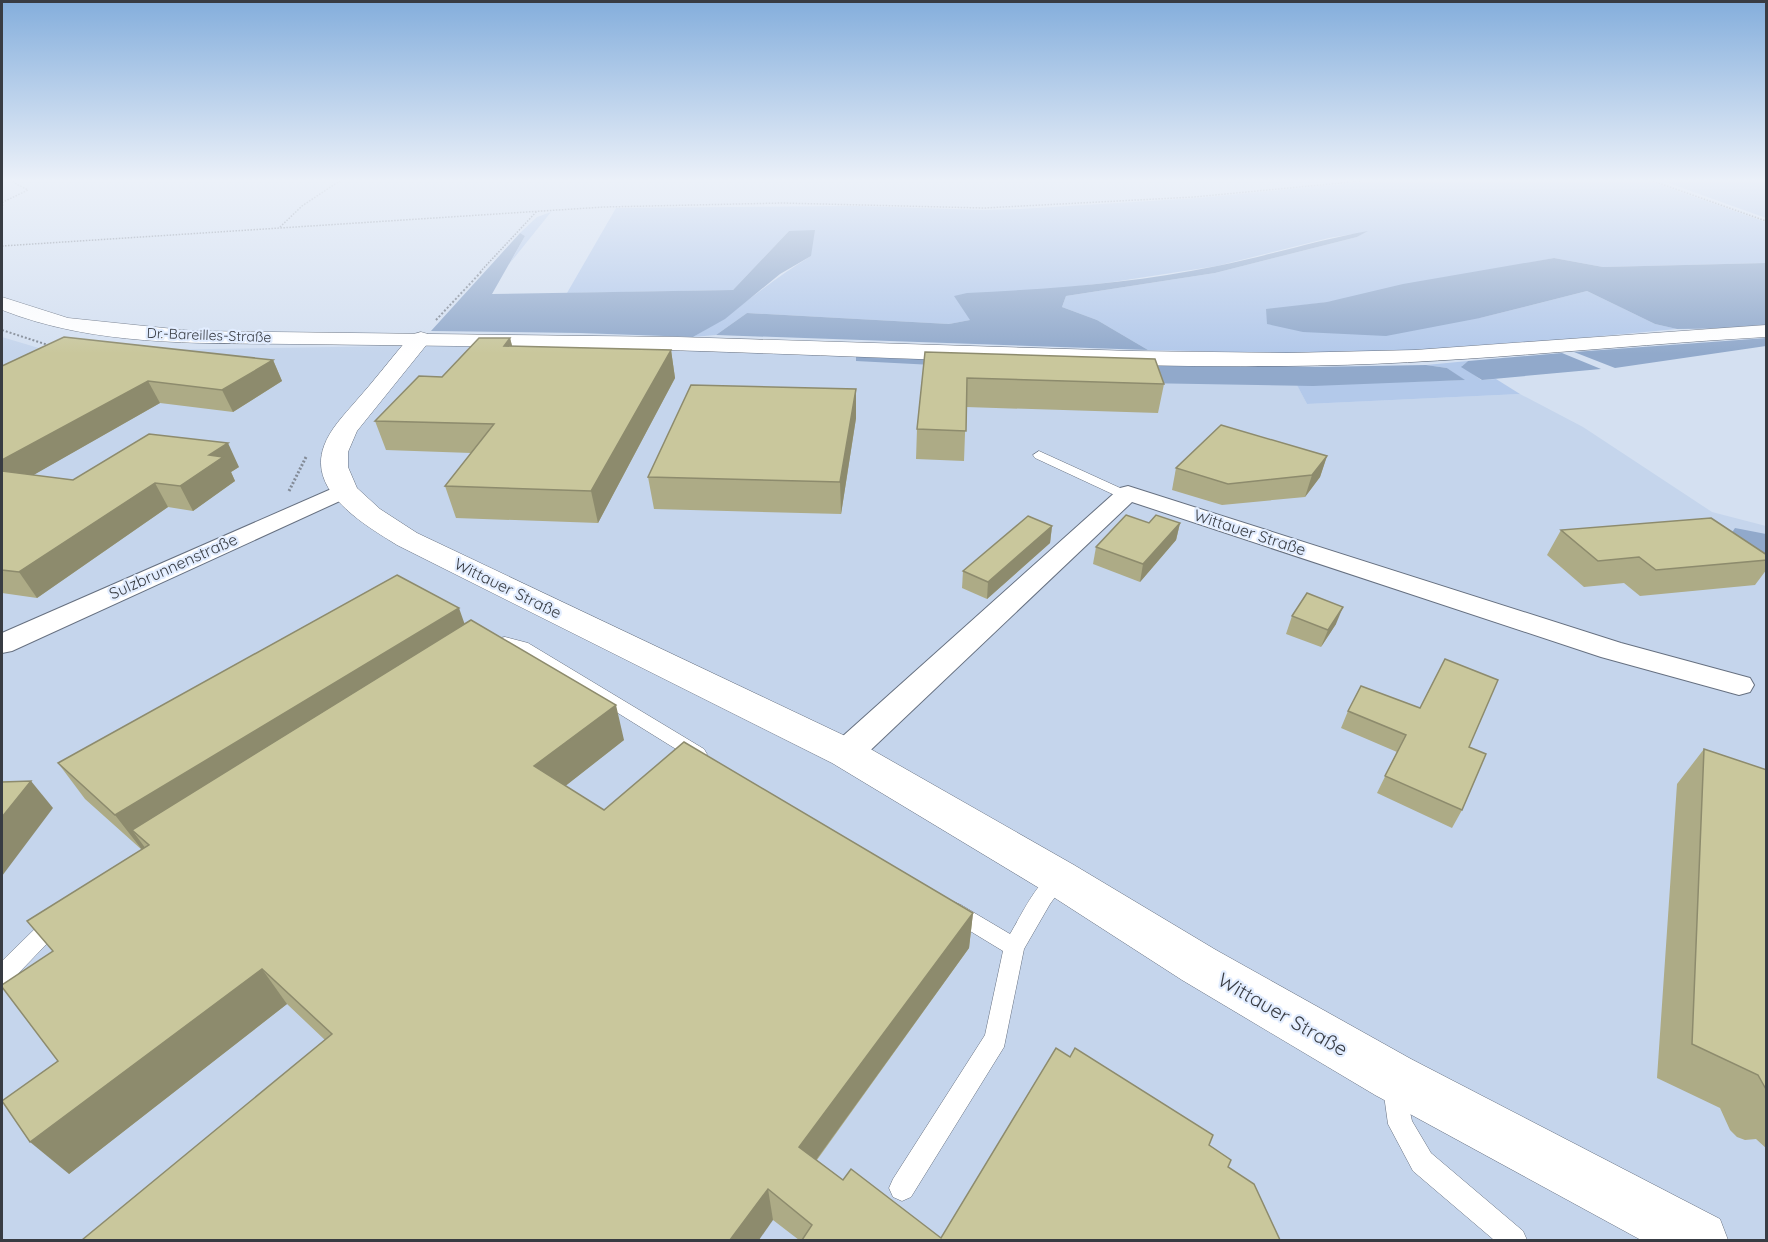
<svg xmlns="http://www.w3.org/2000/svg" width="1768" height="1242" font-family="Quicksand,sans-serif">
<rect width="100%" height="100%" fill="#d4e0f1"/>
<!-- built -->
<polygon fill="#c5d5ec" points="2,337 42,349 89,351 463,345 1288,367 1307,404 1520,394 1583,427 1712,512 1766,526 1766,1240 2,1240"/>
<!-- green -->
<g fill="#b3c9ea">
<path d="M1384,180h263l119,42v41l-163,4 -49,-9 -226,44 -62,8 214,8 107,-27 68,33 22,5 -259,24h-136l-134,-3 -51,-30 -35,-13 4,-11 149,-23 142,-36 8,-5 -36,6 -112,28 -104,16 -66,8 -77,30 -21,4 -202,-11 -31,22 -23,2c42,-24 76,-56 118,-81l-22,-25 -56,59 -166,3 49,-85 240,-2 129,4 35,-1 178,-11z"/>
<polygon points="1660,180 1766,180 1766,218"/>
<polygon points="551,212 510,263 525,236 520,233 537,217"/>
<polygon points="1468,361 1462,366 1481,380 1496,379 1520,394 1307,404 1297,385 1464,380 1447,368 1426,365"/>
</g>
<!-- forest -->
<g fill="#91a9cb">
<polygon points="815,230 811,256 780,274 725,319 693,337 579,333 431,331 520,233 525,236 492,294 733,290 789,231"/>
<path d="M1368,231l-11,6 -142,36 -149,23 -4,11 35,13 51,30 -432,-15 31,-22 202,11 21,-4 -16,-24 13,-3c84,-4 168,-10 250,-27 51,-10 100,-26 151,-35z"/>
<polygon points="1554,258 1603,267 1766,263 1766,328 1677,329 1655,324 1587,291 1480,318 1386,336 1303,332 1267,324 1266,309 1327,302 1403,284"/>
<polygon points="1766,338 1766,346 1615,368 1574,352"/>
<polygon points="1562,353 1601,369 1482,380 1461,367 1468,361"/>
<polygon points="856,355 1315,367 1426,365 1447,368 1465,380 1313,386 1140,383 933,365 856,361"/>
<polygon points="1735,528 1766,534 1766,556 1727,540"/>
</g>
<g fill="none" stroke-linecap="round" stroke-linejoin="round">
<defs>
<g id="service">
<polygon points="1039,451 1129,492 1131,495 1125,499 1121,498 1035,458 1033,455"/>
<polygon points="505,637 528,643 704,749 707,754 704,759 698,760 692,759 518,651 505,647 492,650 484,645 487,641"/>
<path d="M1059,870l7,2 3,6 -19,26 -26,45 -20,98 -93,150 -9,4 -9,-4 -4,-9 4,-9 92,-144 18,-84 -56,-34 -3,-6 3,-6 7,-3 7,3 49,29c11,-18 29,-58 49,-64z"/>
<polygon points="55,913 62,916 65,922 62,928 10,982 2,985 2,961 48,916"/>
<polygon points="1395,1076 1403,1080 1412,1121 1431,1153 1523,1231 1527,1240 1494,1240 1413,1171 1388,1124 1383,1088 1387,1080"/>
</g>
<g id="minor">
<polygon points="345,483 353,485 357,490 353,495 12,651 2,653 2,633"/>
<polygon points="1128,486 1621,643 1750,678 1754,685 1750,692 1739,695 1601,657 1132,502 858,762 846,765 834,762 829,753 834,744 1120,488"/>
</g>
<path id="tertiary" d="M421,332l7,2 4,4 -75,93 -9,21v15l9,21 23,21 37,24 443,210 214,122 142,85 195,109 309,160 8,21h-87l-266,-145 -193,-115 -138,-89 -212,-128 -435,-218c-32,-20 -90,-53 -73,-99 6,-17 20,-31 32,-45 17,-19 33,-40 50,-60l8,-7z"/>
<path id="secondary" d="M2,297l66,21 125,13 485,6 455,14 154,2 128,-3 351,-25v12c-159,9 -318,28 -479,29 -249,2 -498,-15 -747,-19 -83,-1 -166,-2 -249,-3 -96,-1 -198,2 -289,-34z"/>
</defs>
<!-- service casing -->
<use href="#service" stroke="#667080" stroke-width="1"/>
<!-- minor casing -->
<use href="#minor" stroke="#667080" stroke-width="2"/>
<!-- tertiary casing -->
<use href="#tertiary" stroke="#667080" stroke-width="1"/>
<!-- secondary casing -->
<use href="#secondary" stroke="#667080" stroke-width="1"/>
<!-- path-far2 -->
<g stroke="#838b97" stroke-width="1.5" stroke-dasharray="1.5 1.5" stroke-linecap="butt">
<polyline points="1650,180 1766,221"/>
<polyline points="2,212 3,202 28,190 9,180"/>
<polyline points="280,227 302,206 341,180"/>
<polyline points="2,246 604,207 782,203 984,208 1194,197 1373,180"/>
<polyline points="480,272 537,211"/>
</g>
<!-- path-far1 -->
<g stroke="#838b97" stroke-width="2" stroke-dasharray="2 2" stroke-linecap="butt">
<polyline points="436,320 482,271"/>
<polyline points="2,330 51,346"/>
</g>
<!-- path -->
<polyline stroke="#838b97" stroke-width="3" stroke-dasharray="2 2" stroke-linecap="butt" points="289,491 306,457"/>
<!-- service -->
<use href="#service" fill="#fff" fill-rule="evenodd"/>
<!-- minor -->
<use href="#minor" fill="#fff" fill-rule="evenodd"/>
<!-- tertiary -->
<use href="#tertiary" fill="#fff" fill-rule="evenodd"/>
<!-- secondary -->
<use href="#secondary" fill="#fff" fill-rule="evenodd"/>
</g>
<!-- wall -->
<g fill="#adab86">
<polygon points="510,338 512,346 671,350 675,378 598,523 456,518 445,486 471,453 386,450 375,421 442,377"/>
<polygon points="925,352 1164,384 1158,413 966,407 964,461 916,459 917,429"/>
<polygon points="273,360 282,381 233,412 160,403 33,475 73,480 239,467 231,472 235,481 193,511 168,507 37,598 2,593 2,366"/>
<polygon points="856,389 856,418 841,514 654,509 648,477"/>
<polygon points="1327,456 1320,477 1305,497 1222,505 1172,490 1176,468"/>
<polygon points="1149,523 1180,523 1176,540 1140,582 1093,564 1096,547"/>
<polygon points="1052,526 1050,543 987,599 962,588 963,571"/>
<polygon points="1561,530 1767,555 1767,569 1755,585 1640,596 1624,583 1584,587 1547,555"/>
<polygon points="1292,616 1336,624 1321,647 1286,634"/>
<polygon points="465,624 624,740 565,786 604,810 973,913 969,948 817,1160 843,1180 941,1238 1209,1145 1228,1167 1280,1240 799,1240 773,1220 325,1040 287,1004 69,1174 58,1061 53,951 142,850 85,799 58,763"/>
<polygon points="1348,711 1469,747 1462,810 1452,828 1377,793 1397,752 1341,728"/>
<polygon points="1704,749 1767,770 1767,1149 1756,1139 1745,1140 1737,1137 1730,1130 1720,1108 1657,1078 1677,784"/>
</g>
<!-- shaded-wall -->
<g fill="#8d8b6d">
<polygon points="510,338 517,365 504,346"/>
<polygon points="671,350 675,378 598,523 591,491"/>
<polygon points="273,360 282,381 233,412 222,390"/>
<polygon points="148,381 160,403 2,493 2,460"/>
<polygon points="856,389 856,418 841,514 840,482"/>
<polygon points="228,443 239,467 231,472 235,481 193,511 180,486 209,455"/>
<polygon points="1327,456 1320,477 1305,497 1312,475"/>
<polygon points="155,483 168,507 37,598 19,572"/>
<polygon points="1180,523 1176,540 1140,582 1143,564"/>
<polygon points="1052,526 1050,543 987,599 988,582"/>
<polygon points="1343,607 1336,624 1321,647 1328,630"/>
<polygon points="459,608 471,642 132,830 146,849 143,851 115,815"/>
<polygon points="616,705 624,740 545,802 534,766"/>
<polygon points="31,781 53,808 2,876 2,817"/>
<polygon points="973,913 969,948 803,1178 799,1147"/>
<polygon points="262,969 287,1004 69,1174 30,1142"/>
<polygon points="768,1189 773,1220 759,1240 730,1240"/>
</g>
<!-- building -->
<g fill="#c9c79c" stroke="#8d8b6d" stroke-width="1.5">
<polygon points="64,337 273,360 222,390 148,381 2,460 2,366"/>
<polygon points="479,338 510,338 504,346 671,350 591,491 445,486 494,424 375,421 419,376 442,377"/>
<polygon points="925,352 1155,359 1164,384 967,378 966,431 917,429"/>
<polygon points="691,385 856,389 840,482 648,477"/>
<polygon points="1221,425 1327,456 1312,475 1228,484 1176,468"/>
<polygon points="149,434 228,443 209,455 223,457 180,486 155,483 19,572 2,570 2,471 73,480"/>
<polygon points="1126,515 1149,523 1156,515 1180,523 1143,564 1096,547"/>
<polygon points="1028,516 1052,526 988,582 963,571"/>
<polygon points="1711,518 1767,555 1767,560 1656,570 1639,557 1598,561 1561,530"/>
<polygon points="397,575 459,608 115,815 58,763"/>
<polygon points="1307,593 1343,607 1328,630 1292,616"/>
<polygon points="471,620 616,705 534,766 604,810 684,742 973,913 799,1147 843,1180 851,1169 941,1238 1056,1048 1070,1057 1075,1048 1213,1135 1209,1145 1231,1160 1228,1167 1254,1184 1280,1240 802,1240 812,1225 768,1189 730,1240 82,1240 332,1034 262,969 30,1142 2,1101 58,1061 2,987 2,985 53,951 27,921 149,845 132,830"/>
<polygon points="1445,659 1498,680 1469,747 1486,754 1462,810 1385,776 1406,735 1348,711 1361,686 1420,708"/>
<polygon points="1704,749 1767,770 1767,1091 1758,1075 1692,1044"/>
<polygon points="31,781 2,817 2,782"/>
</g>
<!-- sky -->
<linearGradient id="sky" x2="0" y2="1"><stop stop-color="#84aedc"/><stop offset="0.51" stop-color="#ecf1f9"/><stop offset="1" stop-color="#ecf1f9" stop-opacity="0"/></linearGradient>
<rect width="1768" height="354" fill="url(#sky)"/>
<g text-anchor="middle" dominant-baseline="central" stroke-width="4.5" stroke-linejoin="round" paint-order="stroke">
<!-- far-street labels -->
<g font-size="14" fill="#383c43" stroke="#e2edff">
<text transform="translate(209 335) rotate(2)">Dr.-Bareilles-Straße</text>
</g>
<!-- street labels -->
<g font-size="16" fill="#383c43" stroke="#e2edff">
<text transform="translate(1250 532) rotate(18)">Wittauer Straße</text>
<text transform="translate(173 566) rotate(-24)">Sulzbrunnenstraße</text>
<text transform="translate(508 588) rotate(26)">Wittauer Straße</text>
</g>
<!-- near-street labels -->
<g font-size="20" fill="#383c43" stroke="#e2edff">
<text transform="translate(1283 1014) rotate(30)">Wittauer Straße</text>
</g>
</g>
<!-- border -->
<rect width="1768" height="1242" fill="none" stroke="#383c43" stroke-width="6"/>
</svg>
